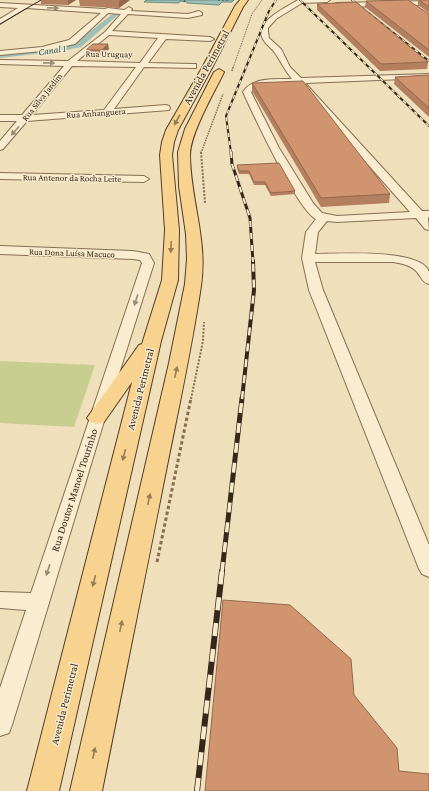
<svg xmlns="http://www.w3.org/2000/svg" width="429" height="791" font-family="'Crimson Pro',serif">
<rect width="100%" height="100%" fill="#f0dfbb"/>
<!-- green -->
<polygon fill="#c8ce8f" points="0,361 95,365 74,427 0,423"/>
<!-- water -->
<polygon fill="#9fc0b6" stroke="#678e83" points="146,0 234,0 232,2 222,2 219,5 187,3 187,2 180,1 179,3 144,2"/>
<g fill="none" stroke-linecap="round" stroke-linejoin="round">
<!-- canal -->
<polygon fill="#9fc0b6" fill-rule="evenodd" points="114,13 119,14 81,47 62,51 0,58 0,54 62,47 75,43"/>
<!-- ferry -->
<g stroke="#285652" stroke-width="1" stroke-dasharray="2 2" stroke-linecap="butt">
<polyline points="218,0 230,0"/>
<polyline points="184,2 185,0"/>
</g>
<defs>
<g id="minor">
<path d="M298,0h32l-3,2 -25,1 -26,16 -8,9v4l1,6 12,11 9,18 11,11 128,-4v4l-124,5 117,128h7v6l-1,1 1,12 -4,-1 -9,-11 -79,4 -10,-1 -9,11 -3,22c21,0 107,-6 114,18 0,3 0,8 0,12 -8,-2 -8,-9 -14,-14 -6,-5 -14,-7 -22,-8h-78l8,28 106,255v32l-7,-3 -3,-5 -110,-279 -7,-32 4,-26 10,-13c-18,-8 -63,-105 -73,-127 9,-15 33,-13 49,-13 -7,-9 -11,-17 -17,-26 -3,-5 -9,-8 -12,-14 -10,-17 24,-32 35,-39zM296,83l114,129 -73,4 -15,-3 -9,-10 -34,-55 -28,-56 10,-6z"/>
<polygon points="429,1 429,5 336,7 333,5 336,3"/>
<path d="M0,3l105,6 3,-1 16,2 5,-3 3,2 -1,2 57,3 11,-3 3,2v2l-14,3 -60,-4 -16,17 98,6 4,2 -4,2 -44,-2 -18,24 45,1h3v4l-52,-1 -30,42 52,-4 3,1 1,2 -1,2 -142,11 -24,28 -3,1v-9l17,-20h-17v-6h22l42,-49 -64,-2v-4l68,1 37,-29 16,-18 -13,-1 -33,31 -33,7 -42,4v-4l42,-4 27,-7 32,-27 -75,-5 -26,16v-5l18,-11 -18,-1zM109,35l49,3 -18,25 -63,-2zM72,66l64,1 -32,43 -72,5z"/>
<polygon points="0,173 144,176 149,179 144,182 0,179"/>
<polygon points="0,246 133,251 149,254 154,263 105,418 12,725 9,733 0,736 0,688 26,610 0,608 0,592 31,593 142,263 140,260 133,259 0,254"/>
</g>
<g id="major">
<polygon points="240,0 248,0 243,7 213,66 178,130 174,142 172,155 179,230 178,280 161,341 59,791 27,791 132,382 104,422 97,424 90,422 87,418 139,345 142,344 162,280 165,230 160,155 162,142 166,130 203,66 235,6"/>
<path d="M219,69l5,3c-10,21 -33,60 -34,82 0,45 18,85 11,132 -10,67 -25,134 -38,200 -20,102 -41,203 -61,305h-32l99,-428 16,-79 2,-25 -1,-25 -7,-48 -1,-34 7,-23 29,-57z"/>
</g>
</defs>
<!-- minor casing -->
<use href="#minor" stroke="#876e54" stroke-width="2"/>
<!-- major casing -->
<use href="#major" stroke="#543c29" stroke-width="2"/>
<!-- path-far3 -->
<polyline stroke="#876e54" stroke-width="1" stroke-dasharray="1.5 1" stroke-linecap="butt" points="233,68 252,14 262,0"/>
<!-- path-far2 -->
<g stroke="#876e54" stroke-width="1.5" stroke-dasharray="1.5 1" stroke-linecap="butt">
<polyline points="232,71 233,67"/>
<polyline points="201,153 223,94"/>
</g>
<!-- path-far1 -->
<g stroke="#876e54" stroke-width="2" stroke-dasharray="2 1.5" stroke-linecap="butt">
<polyline points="201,152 205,203"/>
<polyline points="191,399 203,341 204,322"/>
</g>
<!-- path -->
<polyline stroke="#876e54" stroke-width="3" stroke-dasharray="3.5 2.5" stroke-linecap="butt" points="157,562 191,398"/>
<!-- minor -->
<use href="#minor" fill="#faecce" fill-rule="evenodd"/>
<!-- major -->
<use href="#major" fill="#f7d38f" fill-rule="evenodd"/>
<!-- tram -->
<polyline stroke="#36271a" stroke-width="1" points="0,24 41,0"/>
<defs>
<g id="rail-far4">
<polyline points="300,0 429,126"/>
<polyline points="352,0 429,61"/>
<polyline points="231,153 226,116 269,11 276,0"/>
</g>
<polyline id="rail-far3" points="231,152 232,164 250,218 253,262"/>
<polyline id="rail-far2" points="242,399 254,290 253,261"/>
<polyline id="rail-far1" points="222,572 242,398"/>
<polyline id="rail" points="197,791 222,571"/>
</defs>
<!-- rail-far4 casing -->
<use href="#rail-far4" stroke="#36271a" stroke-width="2"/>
<!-- rail-far3 casing -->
<use href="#rail-far3" stroke="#36271a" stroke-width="3"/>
<!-- rail-far2 casing -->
<use href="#rail-far2" stroke="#36271a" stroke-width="4"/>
<!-- rail-far1 casing -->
<use href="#rail-far1" stroke="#36271a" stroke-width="5"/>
<!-- rail casing -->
<use href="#rail" stroke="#36271a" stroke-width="6"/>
<!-- rail-far4 -->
<use href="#rail-far4" stroke="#f7e9cb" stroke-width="1.5" stroke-dasharray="4" stroke-linecap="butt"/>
<!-- rail-far3 -->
<use href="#rail-far3" stroke="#f7e9cb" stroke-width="2" stroke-dasharray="6" stroke-linecap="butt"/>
<!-- rail-far2 -->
<use href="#rail-far2" stroke="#f7e9cb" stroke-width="2.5" stroke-dasharray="8" stroke-linecap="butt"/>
<!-- rail-far1 -->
<use href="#rail-far1" stroke="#f7e9cb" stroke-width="3.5" stroke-dasharray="10" stroke-linecap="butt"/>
<!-- rail -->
<use href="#rail" stroke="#f7e9cb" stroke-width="4.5" stroke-dasharray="13" stroke-linecap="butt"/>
</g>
<!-- wall -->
<g fill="#b37f5f">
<polygon points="41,0 76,0 68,5 41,4"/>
<polygon points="79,0 130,0 119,8 80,6"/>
<polygon points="418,0 429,0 429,13 418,5"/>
<polygon points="366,1 429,14 429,57 365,7"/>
<polygon points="317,4 428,62 427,69 380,71 317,10"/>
<polygon points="109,49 102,55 86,54 86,50"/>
<polygon points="429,75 429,117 394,84 395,77"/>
<polygon points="252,83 390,194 389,203 321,207 252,91"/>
<polygon points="237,165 295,191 295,194 271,196 265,185 254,185 249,174 239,174 237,168"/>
</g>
<!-- shaded-wall -->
<g fill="#92684e">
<polygon points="68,0 76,0 68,5"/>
<polygon points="120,0 130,0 119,8 119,1"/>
<polygon points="108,44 109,49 102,55 102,50"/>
</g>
<!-- building -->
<g fill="#d0946f" stroke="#92684e">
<polygon points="408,0 429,14 429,50 366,1"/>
<polygon points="419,0 429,0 429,7"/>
<polygon points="356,2 428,62 381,64 317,4"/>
<polygon points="93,44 108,44 102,50 86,50"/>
<polygon points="429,75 429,108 395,77"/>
<polygon points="303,81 390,194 321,198 252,83"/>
<polygon points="279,163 295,191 271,193 265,182 254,182 249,171 239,171 237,165"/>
<polygon points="223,600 290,605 351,659 354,695 397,748 399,771 429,774 429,791 205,791"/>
</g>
<!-- one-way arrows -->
<defs><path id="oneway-solid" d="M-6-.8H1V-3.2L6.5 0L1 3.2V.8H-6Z"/></defs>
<g fill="#988a74">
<use href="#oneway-solid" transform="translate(53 8) rotate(3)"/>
<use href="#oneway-solid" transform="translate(49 63) rotate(1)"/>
<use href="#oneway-solid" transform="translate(15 131) rotate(132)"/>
<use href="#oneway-solid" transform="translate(136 300) rotate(108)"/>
<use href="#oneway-solid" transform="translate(48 570) rotate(108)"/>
</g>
<g fill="#967d54">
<use href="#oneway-solid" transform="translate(177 120) rotate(119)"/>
<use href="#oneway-solid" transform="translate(171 247) rotate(92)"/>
<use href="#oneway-solid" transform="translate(176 372) rotate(-78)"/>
<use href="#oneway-solid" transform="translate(124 455) rotate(104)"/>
<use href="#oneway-solid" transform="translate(149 499) rotate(-78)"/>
<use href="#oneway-solid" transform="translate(94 581) rotate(104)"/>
<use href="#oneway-solid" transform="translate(121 626) rotate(-78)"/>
<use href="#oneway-solid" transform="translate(94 753) rotate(-78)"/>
</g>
<g text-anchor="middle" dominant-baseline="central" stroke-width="3" stroke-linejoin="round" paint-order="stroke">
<!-- far-street labels -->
<g font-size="9" fill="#36271a" stroke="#f7e9cb">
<text transform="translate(109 54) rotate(1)">Rua Uruguay</text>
<text transform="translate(42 97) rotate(-51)">Rua Silva Jardim</text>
<text transform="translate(96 113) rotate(-4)">Rua Anhanguera</text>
<text transform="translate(72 178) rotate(1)">Rua Antenor da Rocha Leite</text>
<text transform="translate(72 253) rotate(2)">Rua Dona Luísa Macuco</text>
</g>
<!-- far-water labels -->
<g font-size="10" font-style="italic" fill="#285652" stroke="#f7e9cb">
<text transform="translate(52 50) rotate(-8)">Canal 1</text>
</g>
<!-- street labels -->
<g font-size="11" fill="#36271a" stroke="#f7e9cb">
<text transform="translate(206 67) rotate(-61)">Avenida Perimetral</text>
<text transform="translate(140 389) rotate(-76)">Avenida Perimetral</text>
<text transform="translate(74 490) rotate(-72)">Rua Doutor Manoel Tourinho</text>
<text transform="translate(64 704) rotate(-76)">Avenida Perimetral</text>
</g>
</g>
</svg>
